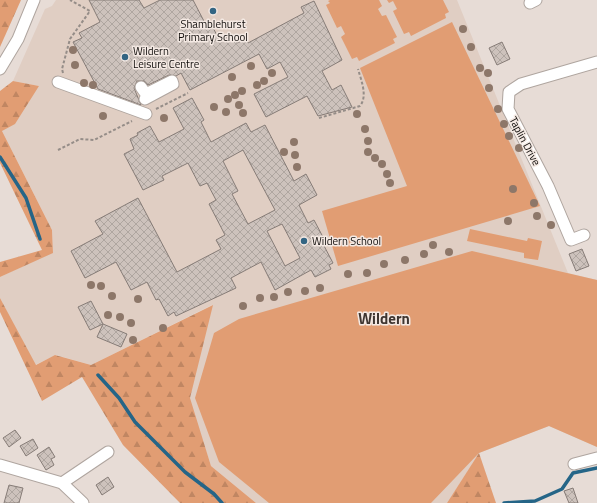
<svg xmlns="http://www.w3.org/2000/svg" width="597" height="503" font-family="'Titillium Web',sans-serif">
<defs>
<pattern id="forest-firs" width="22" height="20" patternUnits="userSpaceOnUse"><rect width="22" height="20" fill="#e19d73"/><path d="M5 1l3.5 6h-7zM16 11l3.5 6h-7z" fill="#c08662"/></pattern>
<pattern id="building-cross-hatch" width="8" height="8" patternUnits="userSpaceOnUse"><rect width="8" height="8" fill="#cdc2bc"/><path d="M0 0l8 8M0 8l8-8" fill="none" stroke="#afa6a0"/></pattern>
</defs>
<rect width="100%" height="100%" fill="#e7dcd6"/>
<!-- built -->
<polygon fill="#e0cec3" points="56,0 457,0 568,273 597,280 597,447 549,426 479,453 447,503 256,503 211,466 189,398 212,305 91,365 56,355 35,365 0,298 0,277 53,252 52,230 2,131 39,86 13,81 45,9 52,6"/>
<!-- forest -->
<g fill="url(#forest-firs)">
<polygon points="0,0 21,0 0,47"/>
<polygon points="13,81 39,86 15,124 2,131 52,230 53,253 0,277 0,262 42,250 0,163 0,91"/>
<polygon points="0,298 36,365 55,355 91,365 213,305 190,398 211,466 256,503 180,503 123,445 82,377 42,401 0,312"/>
<polygon points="479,453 496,503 447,503"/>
</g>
<!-- park -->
<g fill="#e19d73">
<polygon points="330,0 379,0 382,6 378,9 382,16 386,15 397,37 393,39 395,43 359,61 357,57 352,59 341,37 345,34 341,26 337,28 326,5 330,3 328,1"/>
<polygon points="387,0 443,0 449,12 445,14 446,18 411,36 409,32 404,34 393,11 397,9 393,1 389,3"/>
<polygon points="452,22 540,206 338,266 322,211 407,186 360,68"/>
<polygon points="470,229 527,241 528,238 542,241 538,260 524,258 524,253 467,241"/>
<polygon points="472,251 597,280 597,447 549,426 479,453 431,503 269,503 219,462 195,398 214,333 239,319"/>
</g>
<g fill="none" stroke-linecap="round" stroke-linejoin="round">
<!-- stream -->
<g stroke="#256587" stroke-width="3.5">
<polyline points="0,157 26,198 40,239"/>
<polyline points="98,375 119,398 135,422 185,472 214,494 222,503"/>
<polyline points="504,503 535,501 562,489 573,473 597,468"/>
</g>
</g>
<!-- building -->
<g fill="url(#building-cross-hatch)" stroke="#867c77" fill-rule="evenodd">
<polygon points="89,0 139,0 144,8 160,0 193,0 206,25 210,22 220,41 232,35 237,43 246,39 248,43 304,13 301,7 314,1 342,60 322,71 332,90 341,85 352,107 318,116 307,96 266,117 254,94 288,77 280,62 267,69 259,54 190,90 181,73 176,76 169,75 148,85 144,81 137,81 134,88 141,105 98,89 73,42 82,38 79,33 100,22"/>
<polygon points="502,42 510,59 497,65 489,48"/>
<path d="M192,98l12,22 -3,2 10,20 35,-19 5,9 14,-7 29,56 12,-7 11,21 -18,10 9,18 6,-3 10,19 -3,1 12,23 -4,2 2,4 -16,8 -4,-7 -36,20 -14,-28 -30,16 5,10 -60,28 -2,-4 -6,4 -9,-17 -3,1 -9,-18 -16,8 -15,-28 -31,16 -14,-27 32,-17 -8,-13 43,-23 39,74 44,-23 -5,-9 9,-5 -16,-31 7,-4 -9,-17 -7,3 -12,-23 -26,13 2,4 -21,10 -19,-36 10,-5 -4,-10 8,-4 -1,-2 13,-7 9,16 25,-13 -11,-21zM243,150l32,60 -27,14 -16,-30 6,-3 -15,-30zM282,224l18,34 -15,8 -18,-35z"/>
<polygon points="582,249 589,266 576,271 569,254"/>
<polygon points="91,301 103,324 90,330 78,307"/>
<polygon points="103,324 127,334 121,347 97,337"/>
<polygon points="15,430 21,438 9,447 3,438"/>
<polygon points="33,439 38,448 26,456 20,446"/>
<polygon points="49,447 55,457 51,459 54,465 46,470 37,455"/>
<polygon points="108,477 114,487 102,495 96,485"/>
<polygon points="9,485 23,488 19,503 4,503"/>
<polygon points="573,488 578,503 569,503 564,491"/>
</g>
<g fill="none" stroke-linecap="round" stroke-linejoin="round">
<defs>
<g id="minor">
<polyline points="530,3 536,0"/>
<polyline points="0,69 18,39 34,0"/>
<polyline points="58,82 146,114"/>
<polyline points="141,87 146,94 172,81 173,84 145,99"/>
<polyline points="584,235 571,240 548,186 508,109 509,92 521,84 597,62"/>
<polyline points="574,464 597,458"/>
<polyline points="0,465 62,483 83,503"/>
<polyline points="62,483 108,452"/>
</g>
</defs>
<!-- minor casing -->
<use href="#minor" stroke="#afa59f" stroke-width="13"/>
<!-- path -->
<g stroke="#958d88" stroke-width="2" stroke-dasharray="3 2" stroke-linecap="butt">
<polyline points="63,73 62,69 70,39 90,11 70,0"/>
<polyline points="156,109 188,93"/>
<path d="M319,118l41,-12c8,-10 1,-26 -2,-37"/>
<polyline points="58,150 80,139 94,140 132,121"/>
</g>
<!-- minor -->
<use href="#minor" stroke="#fff" stroke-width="11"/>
</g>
<!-- trees -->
<g fill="#8d7769">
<circle cx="463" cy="29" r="4"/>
<circle cx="471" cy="47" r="4"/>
<circle cx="73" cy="50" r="4"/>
<circle cx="75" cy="65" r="4"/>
<circle cx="251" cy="66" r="4"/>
<circle cx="480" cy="68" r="4"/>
<circle cx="272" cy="73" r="4"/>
<circle cx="488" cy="73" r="4"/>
<circle cx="232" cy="77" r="4"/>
<circle cx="264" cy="81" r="4"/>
<circle cx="84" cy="83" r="4"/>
<circle cx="93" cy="85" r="4"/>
<circle cx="257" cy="85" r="4"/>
<circle cx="489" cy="88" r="4"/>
<circle cx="242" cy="91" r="4"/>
<circle cx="235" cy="95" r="4"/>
<circle cx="228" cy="99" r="4"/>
<circle cx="239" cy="105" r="4"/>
<circle cx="214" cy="107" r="4"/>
<circle cx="498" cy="109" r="4"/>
<circle cx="226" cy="112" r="4"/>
<circle cx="243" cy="113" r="4"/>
<circle cx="357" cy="114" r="4"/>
<circle cx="103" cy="116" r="4"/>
<circle cx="164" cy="118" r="4"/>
<circle cx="504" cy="124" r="4"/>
<circle cx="365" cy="129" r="4"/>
<circle cx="509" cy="136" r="4"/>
<circle cx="368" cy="141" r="4"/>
<circle cx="294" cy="142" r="4"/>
<circle cx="519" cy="148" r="4"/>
<circle cx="284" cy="152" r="4"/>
<circle cx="368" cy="152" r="4"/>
<circle cx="295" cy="155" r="4"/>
<circle cx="375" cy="158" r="4"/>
<circle cx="382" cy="164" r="4"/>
<circle cx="297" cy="167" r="4"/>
<circle cx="387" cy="174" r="4"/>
<circle cx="390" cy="183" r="4"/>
<circle cx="513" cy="189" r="4"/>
<circle cx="534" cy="203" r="4"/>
<circle cx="537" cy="216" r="4"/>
<circle cx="508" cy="221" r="4"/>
<circle cx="551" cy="225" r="4"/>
<circle cx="433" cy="245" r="4"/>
<circle cx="449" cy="252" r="4"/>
<circle cx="424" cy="254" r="4"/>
<circle cx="405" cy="260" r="4"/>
<circle cx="384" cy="264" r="4"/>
<circle cx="367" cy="273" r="4"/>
<circle cx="348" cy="274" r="4"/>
<circle cx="91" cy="285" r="4"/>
<circle cx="101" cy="286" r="4"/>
<circle cx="320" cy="288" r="4"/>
<circle cx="305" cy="291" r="4"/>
<circle cx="288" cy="292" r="4"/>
<circle cx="112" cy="296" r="4"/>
<circle cx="274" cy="297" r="4"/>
<circle cx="260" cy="298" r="4"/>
<circle cx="138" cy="299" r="4"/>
<circle cx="243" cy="306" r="4"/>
<circle cx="108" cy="315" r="4"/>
<circle cx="120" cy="317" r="4"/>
<circle cx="131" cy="323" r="4"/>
<circle cx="163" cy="328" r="4"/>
<circle cx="133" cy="340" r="4"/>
</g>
<!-- markers -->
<g fill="#336583" stroke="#f4e9e3" stroke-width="1.5">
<circle cx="213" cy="11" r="4"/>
<circle cx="125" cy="57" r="4"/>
<circle cx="304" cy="241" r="4"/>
</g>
<g text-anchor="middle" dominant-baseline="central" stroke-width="3" stroke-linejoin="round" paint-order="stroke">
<!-- poi labels -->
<g font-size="11" fill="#0f0c0a" stroke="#f4e9e3" text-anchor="start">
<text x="213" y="24" text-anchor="middle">Shamblehurst<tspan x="213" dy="13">Primary School</tspan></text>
<text x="133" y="51">Wildern<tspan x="133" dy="13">Leisure Centre</tspan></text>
<text x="312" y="241">Wildern School</text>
</g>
<!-- street labels -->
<g font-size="11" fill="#0f0c0a" stroke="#f4e9e3">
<text transform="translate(525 141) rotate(62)">Taplin Drive</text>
</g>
<!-- district labels -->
<g font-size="15" font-weight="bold" fill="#3f3631" stroke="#f4e9e3">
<text x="384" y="318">Wildern</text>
</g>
</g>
</svg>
